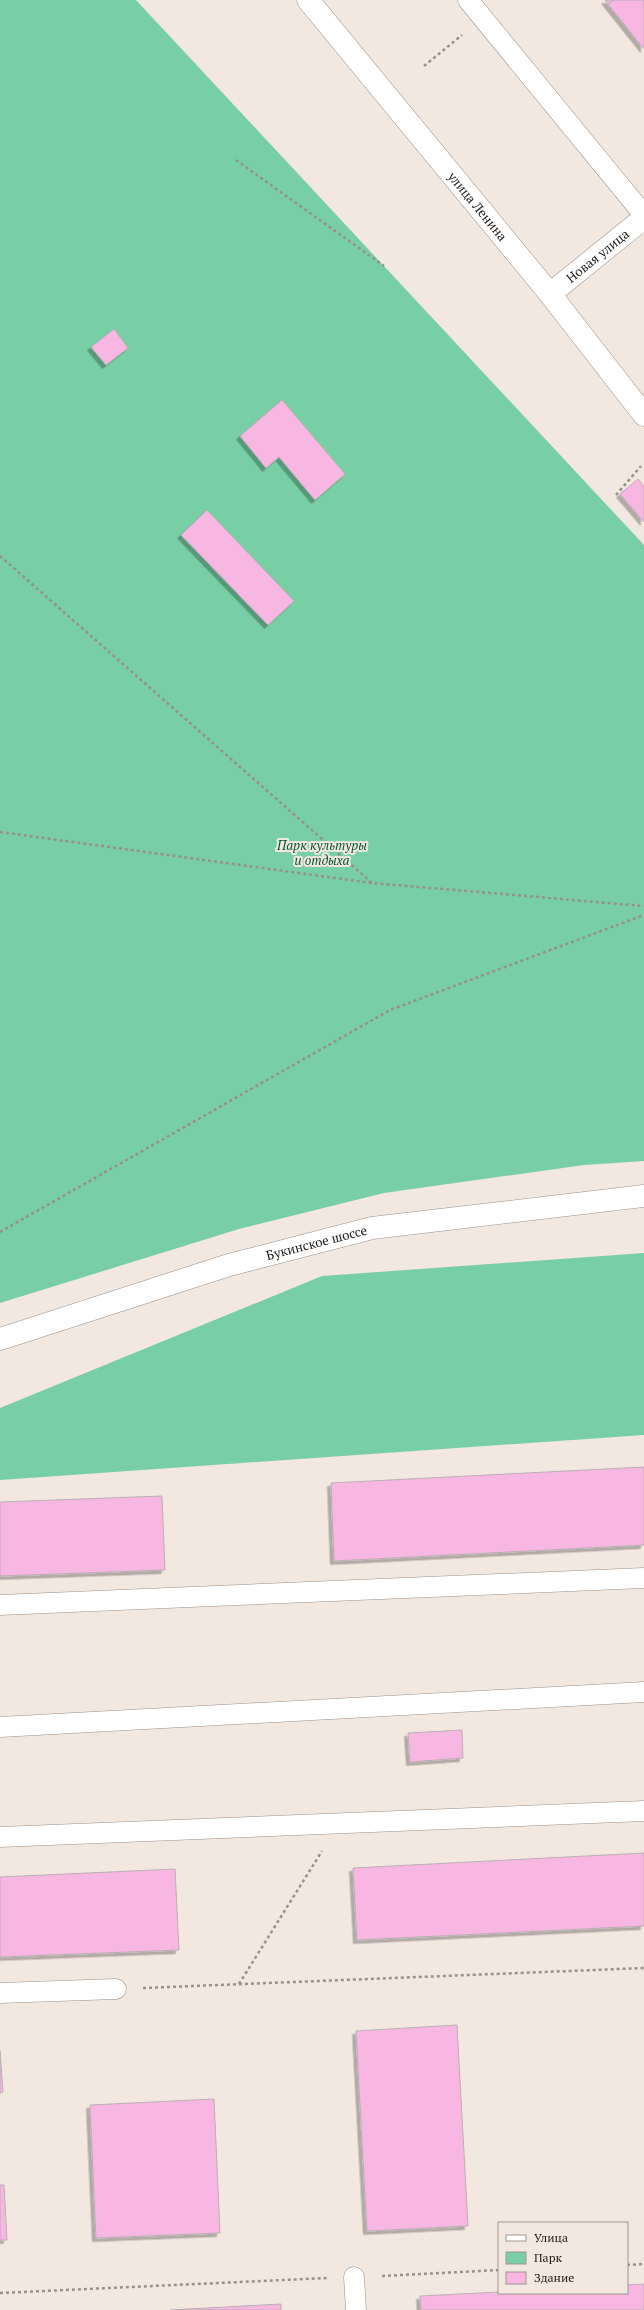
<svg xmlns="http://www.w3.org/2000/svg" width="644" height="2310" font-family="'PT Serif',serif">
<defs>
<filter id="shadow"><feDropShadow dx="-3.5" dy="3.5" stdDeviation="0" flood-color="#0004"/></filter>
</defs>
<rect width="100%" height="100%" fill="#f3e8e0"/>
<!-- green -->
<g fill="#78cfa5">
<polygon points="0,0 136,0 644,545 644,1161 584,1165 384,1193 239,1229 0,1303"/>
<polygon points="644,1253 644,1435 0,1480 0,1408 322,1276"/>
</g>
<!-- building -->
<g fill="#f7b7e2" stroke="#baaeb5" filter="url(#shadow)">
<polygon points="605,0 614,0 608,4"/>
<polygon points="614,0 644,0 644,49 608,4"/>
<polygon points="114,329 128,348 106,365 91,347"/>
<polygon points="282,400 345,474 315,500 279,457 266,468 240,436"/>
<polygon points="638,479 644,486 644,522 620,494"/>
<polygon points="207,510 294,601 268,625 181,535"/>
<polygon points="644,1467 644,1545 334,1561 331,1483"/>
<polygon points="162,1496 165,1570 0,1576 0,1502"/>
<polygon points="462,1730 463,1758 410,1762 408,1733"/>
<polygon points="644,1853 644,1926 357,1940 353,1868"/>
<polygon points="175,1869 179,1950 0,1957 0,1877"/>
<polygon points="457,2025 468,2226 367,2231 356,2031"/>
<polygon points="0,2051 3,2092 0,2093"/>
<polygon points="214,2099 220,2233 96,2238 90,2105"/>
<polygon points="0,2185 4,2185 7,2240 0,2240"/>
<polygon points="644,2284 644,2310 421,2310 420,2296 499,2292 627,2293 627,2285"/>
<polygon points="281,2304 281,2310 170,2310"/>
</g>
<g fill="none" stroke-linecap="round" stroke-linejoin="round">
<defs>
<g id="service">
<polyline points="468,0 644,215"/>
<polyline points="0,1605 644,1578"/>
<polyline points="0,1727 644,1692"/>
<polyline points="0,1837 644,1811"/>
<polyline points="0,1993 116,1989"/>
<polyline points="354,2277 356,2310"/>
</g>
<g id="minor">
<path id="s1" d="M550,294l94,-76"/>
</g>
<g id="tertiary">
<path id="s2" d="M308,0l242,294 94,121"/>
</g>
<g id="secondary">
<path id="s3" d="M0,1339l229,-74 143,-37 272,-32"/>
</g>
</defs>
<!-- service casing -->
<use href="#service" stroke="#998f87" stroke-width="21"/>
<!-- minor casing -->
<use href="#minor" stroke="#998f87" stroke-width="23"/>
<!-- tertiary casing -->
<use href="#tertiary" stroke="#998f87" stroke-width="23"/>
<!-- secondary casing -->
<use href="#secondary" stroke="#998f87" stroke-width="23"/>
<!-- path -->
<g stroke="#98908a" stroke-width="2.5" stroke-dasharray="3 3" stroke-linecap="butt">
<polyline points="424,66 462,35"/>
<polyline points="236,160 384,266"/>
<polyline points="616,495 641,466"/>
<polyline points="0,556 372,883"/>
<polyline points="0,832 372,883 644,906"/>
<polyline points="0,1232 390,1010 644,915"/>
<polyline points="239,1984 322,1851"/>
<polyline points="143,1988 644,1968"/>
<polyline points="627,2265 644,2264"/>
<polyline points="382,2276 499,2270"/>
<polyline points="0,2293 327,2278"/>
</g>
<!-- service -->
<use href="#service" stroke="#fff" stroke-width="20"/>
<!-- minor -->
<use href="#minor" stroke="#fff" stroke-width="22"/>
<!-- tertiary -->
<use href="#tertiary" stroke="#fff" stroke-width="22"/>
<!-- secondary -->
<use href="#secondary" stroke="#fff" stroke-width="22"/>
</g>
<g text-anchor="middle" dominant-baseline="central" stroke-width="4" stroke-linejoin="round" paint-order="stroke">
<!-- street labels -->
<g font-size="13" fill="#1d1916" stroke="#f3e8e0">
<text stroke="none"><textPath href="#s2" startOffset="267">улица Ленина</textPath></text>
<text stroke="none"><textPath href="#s1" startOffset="61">Новая улица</textPath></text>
<text stroke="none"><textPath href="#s3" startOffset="331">Букинское шоссе</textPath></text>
</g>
<!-- park labels -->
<g font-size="13" font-style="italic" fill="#005236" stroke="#f3e8e0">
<text x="322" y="845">Парк культуры<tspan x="322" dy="15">и отдыха</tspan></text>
</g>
</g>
<!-- legend -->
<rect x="498" y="2222" width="130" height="72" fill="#f3e8e0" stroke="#9d958f"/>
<rect x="506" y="2235" width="20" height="6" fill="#ffffff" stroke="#9d958f"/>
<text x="534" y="2242" font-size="12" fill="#1d1916">Улица</text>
<rect x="506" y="2252" width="20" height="12" fill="#78cfa5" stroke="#9d958f"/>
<text x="534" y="2262" font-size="12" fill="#1d1916">Парк</text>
<rect x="506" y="2272" width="20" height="12" fill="#f7b7e2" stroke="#9d958f"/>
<text x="534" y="2282" font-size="12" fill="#1d1916">Здание</text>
</svg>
